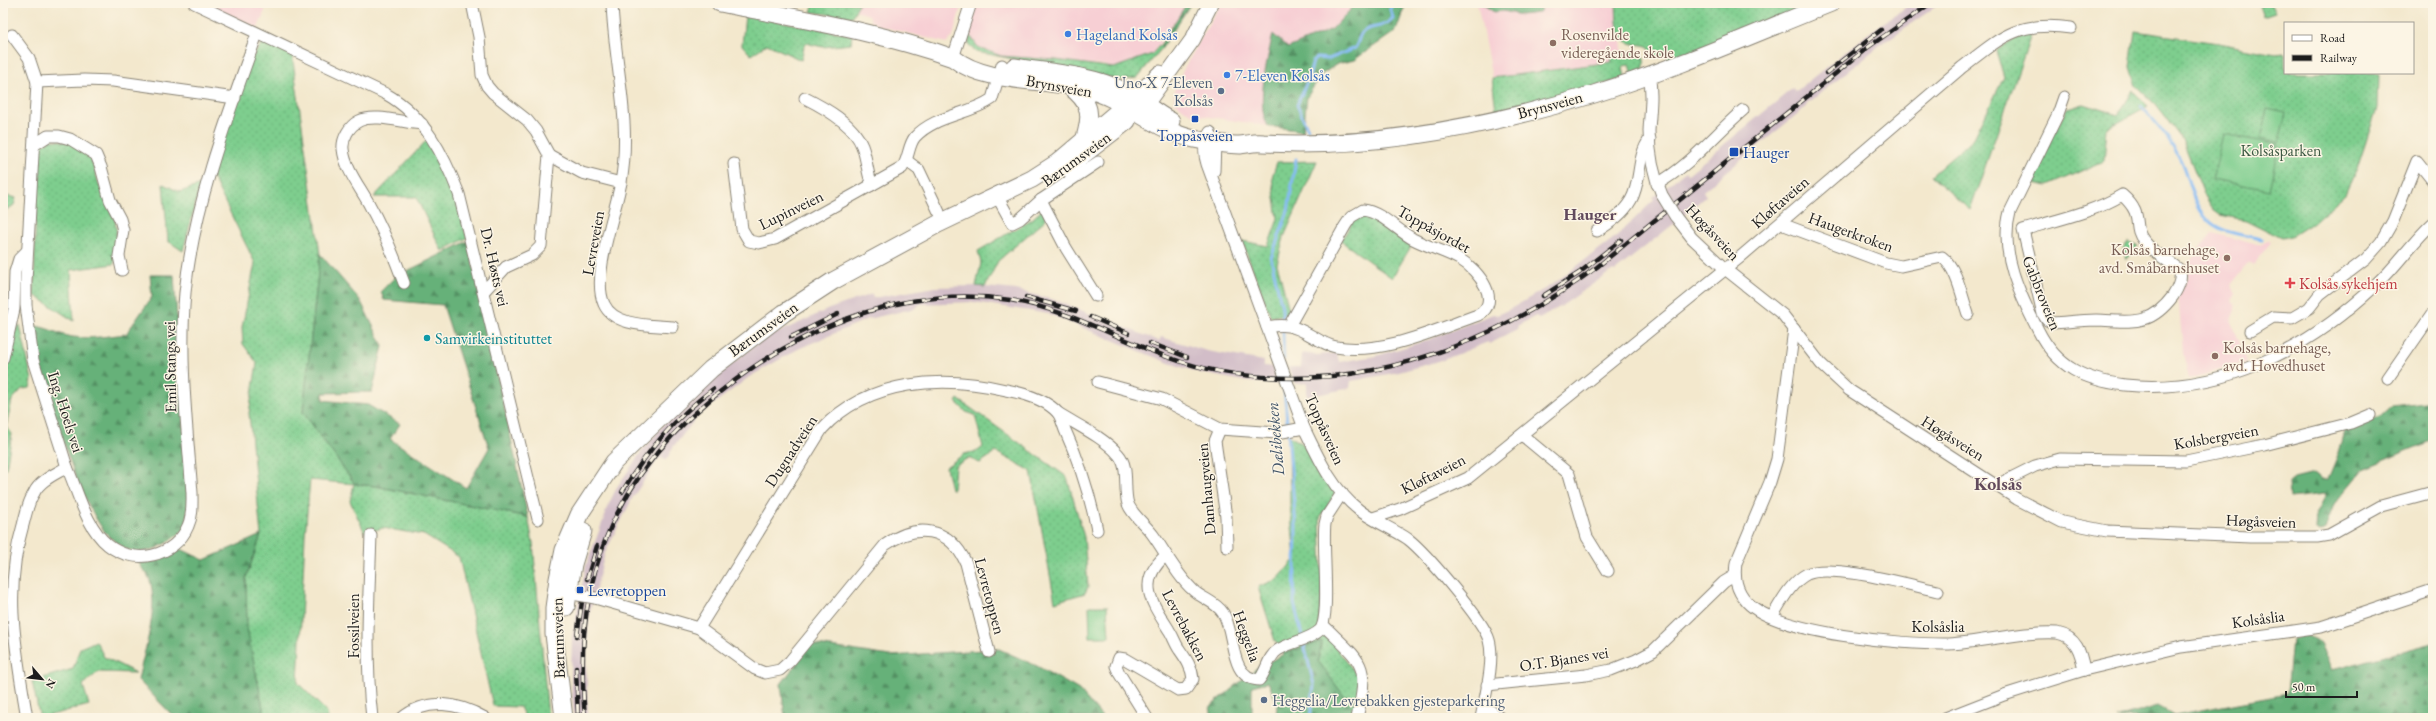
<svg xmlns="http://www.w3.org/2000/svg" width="2436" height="721" font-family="'EB Garamond',serif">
<defs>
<pattern id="grass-dots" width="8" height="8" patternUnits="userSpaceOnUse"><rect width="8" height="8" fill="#7ece8e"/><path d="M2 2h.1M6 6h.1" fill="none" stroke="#6cb07a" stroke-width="1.8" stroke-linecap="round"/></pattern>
<pattern id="forest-firs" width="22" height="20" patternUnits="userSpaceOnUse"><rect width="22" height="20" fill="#66b179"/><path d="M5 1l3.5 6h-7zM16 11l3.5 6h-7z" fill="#538f62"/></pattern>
</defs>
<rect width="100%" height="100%" fill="#fcf5e5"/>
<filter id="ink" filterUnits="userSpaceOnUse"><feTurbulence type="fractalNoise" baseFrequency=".025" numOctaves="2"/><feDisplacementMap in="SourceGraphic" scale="8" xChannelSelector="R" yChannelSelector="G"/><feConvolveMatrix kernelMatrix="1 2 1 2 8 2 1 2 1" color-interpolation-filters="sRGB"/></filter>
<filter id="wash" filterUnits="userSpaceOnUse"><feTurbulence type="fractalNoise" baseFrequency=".012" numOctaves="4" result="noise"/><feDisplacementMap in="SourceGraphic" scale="16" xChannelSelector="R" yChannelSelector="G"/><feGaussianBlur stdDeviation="0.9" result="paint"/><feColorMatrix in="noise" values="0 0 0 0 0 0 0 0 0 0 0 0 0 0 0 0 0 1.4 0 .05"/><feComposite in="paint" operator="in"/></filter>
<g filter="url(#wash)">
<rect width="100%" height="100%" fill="#f3e8cd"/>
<!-- built -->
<g fill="#f7cfd4">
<polygon points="202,3 268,3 258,28"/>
<polygon points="859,3 962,3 953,36 947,43 880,26 871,21 869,15 856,11"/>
<polygon points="977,3 1187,3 1152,54 1114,68 1103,65 1001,56 991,54 978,47 968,33"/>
<polygon points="1221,3 1357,3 1332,29 1288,48 1273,34 1265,121 1268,126 1191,114 1174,102 1175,85"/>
<polygon points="1477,3 1616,3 1623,55 1611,57 1612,62 1492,78"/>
<polygon points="2212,233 2254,244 2260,244 2267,240 2271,242 2253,266 2248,263 2231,285 2236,293 2232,301 2237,305 2231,320 2247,362 2189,379 2183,353 2178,293 2188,276 2184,269"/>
</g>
<!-- industrial -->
<g fill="#d2bdc8">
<polygon points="1912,3 1941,3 1880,45 1806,105 1807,106 1703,191 1706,196 1671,226 1615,271 1613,270 1560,307 1539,318 1536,316 1517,326 1519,329 1489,344 1488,342 1443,360 1399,372 1351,381 1350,388 1307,397 1307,383 1295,384 1288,367 1301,367 1302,353 1318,355 1337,353 1339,362 1376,356 1428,340 1493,314 1497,315 1514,307 1556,282 1618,235 1654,200 1653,197 1686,171 1688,174 1793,88 1795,92 1866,35"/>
<polygon points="976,286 1016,290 1055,300 1159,341 1161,337 1207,351 1264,361 1264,366 1275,367 1281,384 1248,382 1201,373 1169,363 1049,314 974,302 920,304 916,308 868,319 798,349 749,377 698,416 673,447 667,459 659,458 633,497 605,553 589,615 586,660 588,718 574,718 571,680 572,637 586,565 606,513 605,512 617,487 639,455 665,423 709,382 772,332 775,334 829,309 872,294 873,298 935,287"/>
</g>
<!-- grass -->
<g fill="url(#grass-dots)" stroke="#4d7555">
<polygon points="814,3 859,3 852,17 811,12"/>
<path d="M1616,3h197l-144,58 -3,-8 -10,5 -9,-12c-6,-2 -14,-1 -19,-4 -13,-6 -11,-27 -12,-39z"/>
<polygon points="2258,3 2270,3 2275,13 2263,17"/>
<polygon points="745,15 852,35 851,44 823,47 805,43 801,60 767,44 751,55 742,45"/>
<polygon points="2135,31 2218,43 2275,54 2285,53 2285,73 2378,73 2377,108 2358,166 2345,194 2311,224 2292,236 2282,238 2246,220 2220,215 2213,210 2205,197 2183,141 2156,105 2136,86 2130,67"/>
<polygon points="968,33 978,47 1001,56 1056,60 1114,68 1152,54 1161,44 1162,48 1137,78 1122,80 977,52 969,46"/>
<polygon points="2031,35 1970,210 1931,176 1974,138 2004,77 1996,51 2015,38"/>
<polygon points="263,42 292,54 320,254 303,412 355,484 375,486 528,517 533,543 548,718 525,718 520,707 493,706 459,557 424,535 383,528 365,533 350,501 354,484 310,480 305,535 298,683 327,712 328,718 265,718 247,628 246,578 261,535 249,413 257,363 243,344 242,328 255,263 211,174 244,70"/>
<path d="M1636,51c10,4 9,12 7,21l-11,2 -3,-9 -6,1 2,12 -121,34 -70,12 62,-14 -4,-32 120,-16 -1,-5 12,-2v-3z"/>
<polygon points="2133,91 2148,106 2107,128 2104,161 2047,186 2030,182 2067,108 2084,104 2118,115"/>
<path d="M50,140c43,2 39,16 51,50 4,10 11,20 14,31 3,14 1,28 -1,43l-43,6 3,51 -40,-26 3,-145z"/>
<polygon points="427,140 453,189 467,238 442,251 416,197 374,197"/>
<polygon points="1317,161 1284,237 1277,264 1290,313 1271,317 1242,241 1268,246 1278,219 1272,177 1277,162"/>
<polygon points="163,184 180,192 200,185 183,251 168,241"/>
<polygon points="3,195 16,198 14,205 8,209 3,208"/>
<polygon points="1043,209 1046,219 998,261 985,287 976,286 981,263 978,251 1032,219"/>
<polygon points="1357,214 1369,215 1413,243 1392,278 1341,241"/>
<polygon points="2128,242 2138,247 2127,259 2123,249"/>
<polygon points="20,325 32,380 30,388 22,389 12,400 6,427 12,434 6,468 3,470 3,380 16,328"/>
<polygon points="958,399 1067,477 1084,537 1088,587 1085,593 1055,602 1031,471 996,452 980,463 968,458 955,466 953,489 951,489 946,467 964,454 978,451 983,447 975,415 966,412 956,402"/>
<polygon points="1289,436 1305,445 1335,493 1320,518 1324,634 1335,642 1335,647 1361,680 1361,698 1344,696 1318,661 1321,641 1284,654 1275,641 1258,587 1278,579 1295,559 1290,504"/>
<polygon points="96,641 104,657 136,673 98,672 83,685 89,705 40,718 32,681 73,669 80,648"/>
</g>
<!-- forest -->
<g fill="url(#forest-firs)" stroke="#41664a">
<polygon points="1187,3 1191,3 1162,48 1161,44"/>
<path d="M1357,3h49l-10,28 -42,29 -17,4 -15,10 -15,23 -4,34 -35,-5c-13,-20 0,-70 5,-92l15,14 44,-19z"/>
<polygon points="1481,3 1510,3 1539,7 1541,9 1539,13 1521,15 1503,11 1494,12"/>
<polygon points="468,241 528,517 375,486 355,484 303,412 320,254 360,300 383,346 372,392 323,393 323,400 368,405 400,424 390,439 466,488 489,448 443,305 384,300 381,291 395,277"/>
<path d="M150,275h24l15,217 -3,36c-16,13 -37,31 -60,21 -7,-4 -16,-11 -21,-17 -9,-11 -25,-43 -30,-57 -9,-25 -45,-127 -41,-149 14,1 25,9 39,11 17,2 36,-1 53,-3l26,-37z"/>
<polygon points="2433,401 2433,440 2363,469 2334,504 2325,529 2319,532 2315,530 2316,514 2325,497 2324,494 2290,498 2289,483 2294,479 2314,474 2322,480 2328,479 2340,450 2346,427 2380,417 2392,406"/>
<path d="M261,535l-15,43 1,50 18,90h-90l-37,-38c6,-29 22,-74 11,-102 -2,-6 -8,-9 -10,-15l18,-2 24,-12 23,11z"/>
<polygon points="2303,635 2319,642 2332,670 2433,643 2433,718 2117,718 2158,706 2174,715 2287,694 2292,639"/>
<polygon points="1322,641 1318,661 1344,696 1361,698 1356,718 1276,718 1277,703 1268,682 1252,686 1252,718 1212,718 1210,707 1257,668 1284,654"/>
<polygon points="811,644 890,656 999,649 1037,666 1079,690 1103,718 785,718 781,684"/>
</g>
<!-- garden -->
<g fill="#7ece8e" stroke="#4d7555">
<polygon points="2267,109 2286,113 2279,143 2260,139"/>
<polygon points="2223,134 2279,145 2269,190 2213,179"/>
<polygon points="1089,606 1107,606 1109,637 1090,637"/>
</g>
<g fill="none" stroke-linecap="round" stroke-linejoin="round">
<!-- stream -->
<g stroke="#86bbf5" stroke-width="3">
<path d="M2141,106c14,15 29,32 38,51 11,21 12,49 31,65 14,12 35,13 52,17"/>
<path d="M1308,129l-11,-24 12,-28 4,-16 4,-3 12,1 26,-11c4,-5 3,-11 7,-15 7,-9 19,-2 31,-15l-3,-9 3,-6"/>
<polyline points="1284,359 1282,308 1271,258 1288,211 1296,159"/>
<polyline points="1284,387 1296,527 1294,603 1314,685 1310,718"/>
</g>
</g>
</g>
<g filter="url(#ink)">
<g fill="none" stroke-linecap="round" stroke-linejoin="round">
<defs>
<g id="street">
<path d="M194,3l192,91c38,21 58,61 73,100l79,325"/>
<polyline points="472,3 479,37 482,75 487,86 493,93 527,120 536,131 549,155 541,246 532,255 506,267 484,291"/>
<path d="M612,3c2,60 20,119 9,179 -5,30 -30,94 -17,122 10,23 48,21 69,23"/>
<path d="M12,35l17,23 8,24 -11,199v24l7,55 34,107c-11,7 -27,13 -33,26 -6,9 -8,21 -11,32 -20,67 -7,126 4,193"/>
<polyline points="953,58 971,3"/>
<path d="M1649,75c4,19 1,36 0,56 0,22 4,43 13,64"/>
<polyline points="37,82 84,80 113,81 235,98"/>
<path d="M2064,97l-6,17 -48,98c-11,40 10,83 28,118 19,38 47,50 87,55 96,10 182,-35 251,-100 21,-19 36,-43 57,-62"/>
<path d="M805,98c20,10 49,26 57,48 5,13 5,27 10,39"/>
<path d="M1210,132c-6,11 -7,20 -3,32l97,264c14,29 28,61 55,82 14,11 33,18 49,29 17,13 76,82 81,101 6,21 -4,57 -8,78"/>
<polyline points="1212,137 1215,143 1214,171"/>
<polyline points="34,145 48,136 59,136 70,139 96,155 101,167 110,200 120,219 123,230 119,256 122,270"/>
<polyline points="549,155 582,173 621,183"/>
<polyline points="907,161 919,170 939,212"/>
<path d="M734,164l8,65 7,12 10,2 16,-4 127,-71c7,-9 6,-23 13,-31 20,-22 54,-22 77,-38l10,-34"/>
<path d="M1657,184c34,-19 57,-49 86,-74"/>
<path d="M2122,195c24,21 9,30 22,46 9,12 25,20 36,29 2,10 -2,18 -7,26 -24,32 -42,25 -77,24 -14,0 -28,2 -43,3l-6,-3 -4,-6 -20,-84c33,-10 69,-17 99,-35z"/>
<polyline points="997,196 1012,223 1020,219 1041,200 1098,162"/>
<polyline points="1041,200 1066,248 1096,296"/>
<polyline points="1675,216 1692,238 1725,269 1783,315 1821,364 1849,390 2017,499 2062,522 2107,531 2250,537 2317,537 2329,535 2381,506 2433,492"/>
<path d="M1783,221l4,5 99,37 15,3 41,-9c15,11 20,40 26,57"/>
<path d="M1597,231c13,-8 26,-17 34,-31 11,-19 5,-43 19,-61"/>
<path d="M404,283c-10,-27 -21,-54 -35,-79 -9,-17 -24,-35 -26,-55 -1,-10 6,-23 16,-28 16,-8 44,2 63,3"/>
<path d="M1267,327c6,-1 14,-2 21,-1 17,2 31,18 48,21 47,8 99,-17 142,-32 25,-13 0,-45 -17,-55 -15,-9 -33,-13 -48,-21 -16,-9 -32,-27 -50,-29l-12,7 -6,9 -56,100"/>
<path d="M1794,329l-17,130 -7,23 -34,81c-2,15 0,27 11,39 30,32 158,43 202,42 36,-2 73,-13 108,-11 20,4 24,20 27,37"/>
<polyline points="2250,331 2273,317 2292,318 2309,308 2320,294 2366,259 2381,242 2393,221 2417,161 2433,181"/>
<polyline points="3,358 14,309 15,272 19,259 27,251"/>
<polyline points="2388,378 2433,313"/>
<polyline points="1098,382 1162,399 1220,429 1277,433 1304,428"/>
<path d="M1058,413c19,12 45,24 60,41 12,13 5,35 10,50 4,11 18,21 25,31 13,18 24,41 41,56 9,8 22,11 29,22 13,20 5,65 36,67 8,-9 9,-24 19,-30 12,-8 32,-10 42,-20 11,-13 2,-85 5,-106l2,-8 15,-23"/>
<polyline points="1220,429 1215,441 1216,448 1226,517 1227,547"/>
<polyline points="1522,435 1569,474 1587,537 1608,571"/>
<path d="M67,467c11,25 19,60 41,78 26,21 67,12 80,-19 5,-11 4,-22 4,-33 -5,-67 -13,-134 -7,-200 8,-85 43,-179 72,-259"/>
<polyline points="1997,485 2035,466 2060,459 2186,461 2264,445 2351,423 2370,415"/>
<path d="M1373,518l27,-9 68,-31 270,-219 222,-190c40,-31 57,-49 111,-41"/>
<path d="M371,535c-2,60 -6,122 1,183"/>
<path d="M595,598l104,30 56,41 10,4 15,-3 10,-9 95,-116c31,-22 64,-19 81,18l23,89"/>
<path d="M1772,617c9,-15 19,-35 35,-43 24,-11 103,11 131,17"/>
<path d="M1323,625c39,38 47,37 34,93"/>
<path d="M699,628l123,-199c46,-50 121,-54 184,-39 16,3 40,9 52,23 3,4 5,12 7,17 15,33 25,65 32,100"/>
<polyline points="1487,685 1586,675 1611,670 1636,660 1653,651 1724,582 1734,576"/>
<polyline points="1483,705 1500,718"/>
<path d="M402,718c25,-21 57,-15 83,0"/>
<path d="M1147,718l-28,-45 -3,-7 3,-8 6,1 53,31 8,-1 7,-10c-1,-12 -7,-20 -14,-30 -4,-6 -6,-13 -10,-19 -18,-29 -33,-48 -3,-75"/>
<polyline points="1945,718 2004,695 2084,670 2181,647 2321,627 2433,590"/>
</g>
<g id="secondary">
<polyline points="1135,97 1160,73"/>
<polyline points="1146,104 1193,39 1211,3"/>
</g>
<g id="primary">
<path d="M720,3c79,16 157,28 233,55 34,27 93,20 133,31 40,10 68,41 108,50 15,3 31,6 46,6 8,-1 15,-3 23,-2 111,6 226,-17 331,-49 81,-25 159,-60 237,-91"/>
<path d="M1014,67c37,6 73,7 108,23 18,8 31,22 49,31"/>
<path d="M1069,86c23,17 23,29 15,55"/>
<polyline points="1066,168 1127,121"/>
<polyline points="566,607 573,564 583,531"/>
<polyline points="564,718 554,634 554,608 558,579 564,550 579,515 614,462 711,369 784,313 833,281 938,224 1032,179 1057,163 1135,97"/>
</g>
</defs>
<!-- street casing -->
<use href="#street" stroke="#888274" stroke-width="13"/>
<!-- secondary casing -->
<use href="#secondary" stroke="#888274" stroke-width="17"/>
<!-- primary casing -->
<use href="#primary" stroke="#888274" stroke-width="19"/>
<!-- street -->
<use href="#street" stroke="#fff" stroke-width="11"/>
<!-- secondary -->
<use href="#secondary" stroke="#fff" stroke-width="15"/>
<!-- primary -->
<use href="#primary" stroke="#fff" stroke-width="17"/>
<defs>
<g id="rail">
<polyline points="1826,73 1881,30"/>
<polyline points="1543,296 1579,273 1621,240"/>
<polyline points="1026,297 1076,311"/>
<polyline points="1091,317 1128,333"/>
<polyline points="791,337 838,314"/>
<polyline points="1150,343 1187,357"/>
<path d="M622,492c24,-40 54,-75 91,-103"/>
<polyline points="587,579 597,546"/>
<polyline points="577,636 583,595"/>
<polyline points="576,668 578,718"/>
<path d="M585,718c-5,-58 -3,-113 17,-169 28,-79 85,-137 153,-183 77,-50 162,-80 255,-66 57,9 106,38 160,58 39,14 81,20 123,20 109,0 217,-46 304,-111l270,-219 64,-45"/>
</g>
</defs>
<!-- rail casing -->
<use href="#rail" stroke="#1c1c1c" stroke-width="4.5"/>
<!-- rail -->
<use href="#rail" stroke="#fcf5e5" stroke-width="3" stroke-dasharray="9" stroke-linecap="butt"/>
<defs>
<g id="street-bridge">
<polyline points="1662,195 1675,216"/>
<polyline points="578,595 595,598"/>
</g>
</defs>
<!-- street-bridge casing -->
<use href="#street-bridge" stroke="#888274" stroke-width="13" stroke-linecap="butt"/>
<!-- street-bridge -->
<use href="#street-bridge" stroke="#fff" stroke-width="11"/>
</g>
</g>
<!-- markers -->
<g fill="#3f7fe0" stroke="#fcf5e5" stroke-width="1.5">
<circle cx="1068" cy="34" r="4"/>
<circle cx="1227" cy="75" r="4"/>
</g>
<g fill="#8d6e63" stroke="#fcf5e5" stroke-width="1.5">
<circle cx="1553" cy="43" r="4"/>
<circle cx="2227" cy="258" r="4"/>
<circle cx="2215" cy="356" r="4"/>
</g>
<g fill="#5c6f8a" stroke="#fcf5e5" stroke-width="1.5">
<circle cx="1221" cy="91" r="4"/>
<circle cx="1264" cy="700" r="4"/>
</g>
<g fill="#1a4fb4" stroke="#fcf5e5" stroke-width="1.5">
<rect x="1191" y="115" width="8" height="8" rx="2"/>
<rect x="1729" y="147" width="10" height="10" rx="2"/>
<rect x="576" y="586" width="8" height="8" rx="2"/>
</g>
<path fill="#e0444e" stroke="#fcf5e5" stroke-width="1.5" d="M2288 277h4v4h4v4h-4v4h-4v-4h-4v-4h4z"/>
<circle fill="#0f9aa8" stroke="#fcf5e5" stroke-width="1.5" cx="427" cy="338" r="4"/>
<g text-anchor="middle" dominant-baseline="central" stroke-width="3" stroke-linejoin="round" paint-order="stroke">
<!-- shop labels -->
<g font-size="16" fill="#366cbe" stroke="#fcf5e5" text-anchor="start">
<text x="1076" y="34">Hageland Kolsås</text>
<text x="1235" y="75">7-Eleven Kolsås</text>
</g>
<!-- education labels -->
<g font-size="16" fill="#785e54" stroke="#fcf5e5" text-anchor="start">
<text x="1561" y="34">Rosenvilde<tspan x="1561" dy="18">videregående skole</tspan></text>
<text x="2219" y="249" text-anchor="end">Kolsås barnehage,<tspan x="2219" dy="18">avd. Småbarnshuset</tspan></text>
<text x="2223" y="347">Kolsås barnehage,<tspan x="2223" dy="18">avd. Hovedhuset</tspan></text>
</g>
<!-- service labels -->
<g font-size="16" fill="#4e5e75" stroke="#fcf5e5" text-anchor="end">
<text x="1213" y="82">Uno-X 7-Eleven<tspan x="1213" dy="18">Kolsås</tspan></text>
<text x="1272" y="700" text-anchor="start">Heggelia/Levrebakken gjesteparkering</text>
</g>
<!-- street labels -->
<g font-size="16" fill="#1c1c1c" stroke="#fcf5e5">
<text transform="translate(1059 86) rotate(10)">Brynsveien</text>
<text transform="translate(1550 105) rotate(-15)">Brynsveien</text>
<text transform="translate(1076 159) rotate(-36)">Bærumsveien</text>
<text transform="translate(1780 202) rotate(-41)">Kløftaveien</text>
<text transform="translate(791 210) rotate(-26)">Lupinveien</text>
<text transform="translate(1434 229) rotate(29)">Toppåsjordet</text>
<text transform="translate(1713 232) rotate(47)">Høgåsveien</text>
<text transform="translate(1851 232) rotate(20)">Haugerkroken</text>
<text transform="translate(593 243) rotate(-80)">Levreveien</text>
<text transform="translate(495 267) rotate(77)">Dr. Høsts vei</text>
<text transform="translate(2042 293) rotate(68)">Gabbroveien</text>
<text transform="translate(763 329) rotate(-36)">Bærumsveien</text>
<text transform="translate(170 367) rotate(-91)">Emil Stangs vei</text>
<text transform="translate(66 412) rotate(72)">Ing. Hoels vei</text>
<text transform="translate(1325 429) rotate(66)">Toppåsveien</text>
<text transform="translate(2216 437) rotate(-10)">Kolsbergveien</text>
<text transform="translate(1953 438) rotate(32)">Høgåsveien</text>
<text transform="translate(791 451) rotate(-57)">Dugnadveien</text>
<text transform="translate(1433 474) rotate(-27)">Kløftaveien</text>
<text transform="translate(1206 489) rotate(-95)">Damhaugveien</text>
<text transform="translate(2261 521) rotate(2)">Høgåsveien</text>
<text transform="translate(990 596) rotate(75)">Levretoppen</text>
<text transform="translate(2258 619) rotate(-8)">Kolsåslia</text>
<text transform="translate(1185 625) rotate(62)">Levrebakken</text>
<text transform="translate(353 626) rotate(-90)">Fossilveien</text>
<text x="1938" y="626">Kolsåslia</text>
<text transform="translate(1247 636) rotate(70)">Heggelia</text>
<text transform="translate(558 638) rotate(-92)">Bærumsveien</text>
<text transform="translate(1564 659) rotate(-9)">O.T. Bjanes vei</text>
</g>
<!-- transit labels -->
<g font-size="16" fill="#164399" stroke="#fcf5e5" text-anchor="start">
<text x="1195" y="135" text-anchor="middle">Toppåsveien</text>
<text x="1743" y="152">Hauger</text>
<text x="588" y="590">Levretoppen</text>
</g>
<!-- park labels -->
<g font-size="16" fill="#3e5a44" stroke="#fcf5e5">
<text x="2281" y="150">Kolsåsparken</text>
</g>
<!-- health labels -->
<g font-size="16" fill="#be3a42" stroke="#fcf5e5" text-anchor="start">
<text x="2299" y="283">Kolsås sykehjem</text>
</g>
<!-- culture labels -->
<g font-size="16" fill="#0d838f" stroke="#fcf5e5" text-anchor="start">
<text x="435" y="338">Samvirkeinstituttet</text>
</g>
<!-- neighbourhood labels -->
<g font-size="17" font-weight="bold" fill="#624b5d" stroke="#fcf5e5">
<text x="1590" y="214">Hauger</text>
</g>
<!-- water labels -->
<g font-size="17" font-style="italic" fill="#415468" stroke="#fcf5e5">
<text transform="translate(1275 439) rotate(-95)">Dælibekken</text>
</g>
<!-- quarter labels -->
<g font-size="18" font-weight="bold" fill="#624b5d" stroke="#fcf5e5">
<text x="1998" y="483">Kolsås</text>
</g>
</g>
<!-- margin -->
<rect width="2436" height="721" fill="none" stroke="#fcf5e5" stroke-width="16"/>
<!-- legend -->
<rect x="2284" y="22" width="130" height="52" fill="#fcf5e5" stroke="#a29e95"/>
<rect x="2292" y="35" width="20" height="6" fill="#ffffff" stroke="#a29e95"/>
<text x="2320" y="42" font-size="12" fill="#1c1c1c">Road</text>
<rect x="2292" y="55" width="20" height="6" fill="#1c1c1c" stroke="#a29e95"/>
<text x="2320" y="62" font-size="12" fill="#1c1c1c">Railway</text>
<!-- north arrow -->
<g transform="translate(42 679) rotate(118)" stroke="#fcf5e5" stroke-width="3" paint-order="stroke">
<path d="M0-3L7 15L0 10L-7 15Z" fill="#1c1c1c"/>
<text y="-6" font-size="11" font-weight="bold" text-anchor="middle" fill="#1c1c1c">N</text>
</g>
<!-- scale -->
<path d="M2286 691v6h71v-6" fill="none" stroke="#1c1c1c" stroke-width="2"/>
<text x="2292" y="691" font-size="12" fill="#1c1c1c" stroke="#fcf5e5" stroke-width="3" paint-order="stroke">50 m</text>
</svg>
